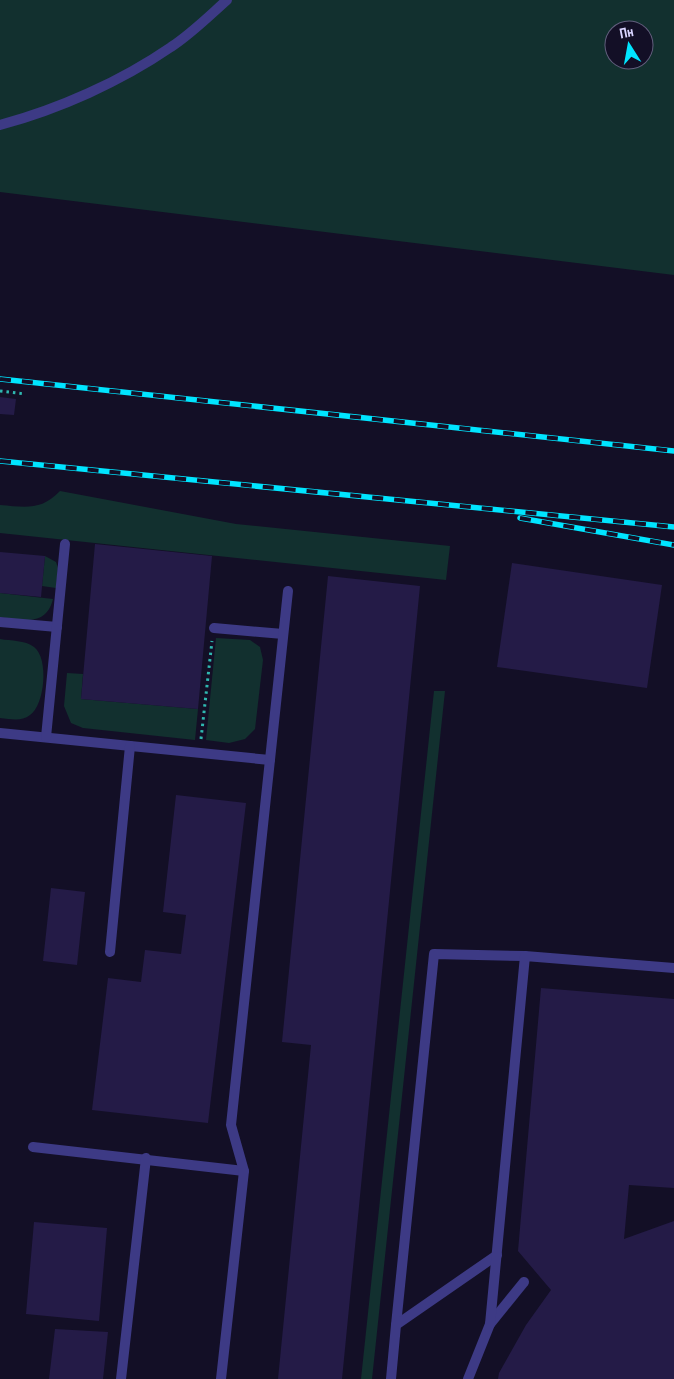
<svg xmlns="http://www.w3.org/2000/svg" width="674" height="1379" font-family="'PT Sans Narrow',sans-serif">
<rect width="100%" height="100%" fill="#130f26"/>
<!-- green -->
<g fill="#12302f" fill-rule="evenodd">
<path d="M0,0h674v275l-674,-83zM614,30h30v30h-30z"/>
<path d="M60,491l176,33 214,22 -4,34 -446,-47v-28c25,2 41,6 60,-14z"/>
<polygon points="45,556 56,562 58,568 56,588 42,586"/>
<path d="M0,593l53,6c-7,28 -30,21 -53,18z"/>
<polygon points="216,638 250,640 260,647 263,660 255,729 245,739 229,743 206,740"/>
<path d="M0,639c11,2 25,1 34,8 15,11 11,58 -4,68 -9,7 -19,4 -30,3z"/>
<polygon points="67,673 83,674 81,699 198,709 195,740 83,728 71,723 64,706"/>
<polygon points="434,691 445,691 372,1379 361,1379"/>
</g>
<!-- building -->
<g fill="#241b47">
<polygon points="0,397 16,399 14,415 0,414"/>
<polygon points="95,544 212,556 198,709 81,699"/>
<polygon points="0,552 45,556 41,597 0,593"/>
<polygon points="512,563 662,585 647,688 497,667"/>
<polygon points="328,576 420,586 342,1379 278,1379 311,1045 282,1042"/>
<polygon points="176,795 246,803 208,1123 92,1110 108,978 141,982 145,950 181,954 186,915 163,912"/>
<polygon points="51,888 85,892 77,965 43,961"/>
<polygon points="541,988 674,999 674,1188 629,1185 624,1239 674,1221 674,1379 498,1379 499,1373 526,1325 551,1290 518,1251"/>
<polygon points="34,1222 107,1228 99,1321 26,1314"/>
<polygon points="55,1329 108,1332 103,1379 49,1379"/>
</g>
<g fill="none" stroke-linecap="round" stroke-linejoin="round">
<!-- path -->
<g stroke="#2fb8b0" stroke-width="3" stroke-dasharray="2.5 4" stroke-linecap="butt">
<polyline points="0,391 25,394"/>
<polyline points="201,739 212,641"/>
</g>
<!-- service -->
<g stroke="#3d3a85" stroke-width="10">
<path d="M0,125c59,-16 120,-43 171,-78 20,-13 38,-31 56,-47"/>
<polyline points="0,622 57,627"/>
<polyline points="214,628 283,634"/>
<polyline points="0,733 270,760"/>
<polyline points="46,737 65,544"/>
<polyline points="110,952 130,746"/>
<polyline points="33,1147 244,1171"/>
<polyline points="490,1324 524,1282"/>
<polyline points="396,1325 434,954 525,956"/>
<polyline points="121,1379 146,1158"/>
<polyline points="221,1379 244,1171 231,1125 288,591"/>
<polyline points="391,1379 396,1325 497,1255"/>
<polyline points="468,1379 490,1324 525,956 674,968"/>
</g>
<defs>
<g id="rail">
<polyline points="0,379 674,451"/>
<polyline points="0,461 674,527"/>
<polyline points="520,518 674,545"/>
</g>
</defs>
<!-- rail casing -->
<use href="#rail" stroke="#00e5ff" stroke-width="5.5"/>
<!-- rail -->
<use href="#rail" stroke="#130f26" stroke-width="4" stroke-dasharray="11" stroke-linecap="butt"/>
</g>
<!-- north arrow -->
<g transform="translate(629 45) rotate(349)"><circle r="24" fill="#130f26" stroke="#625e7d"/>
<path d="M0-4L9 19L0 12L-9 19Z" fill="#00e5ff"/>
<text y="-8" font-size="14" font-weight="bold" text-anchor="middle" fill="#d9d4ff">Пн</text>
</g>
</svg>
